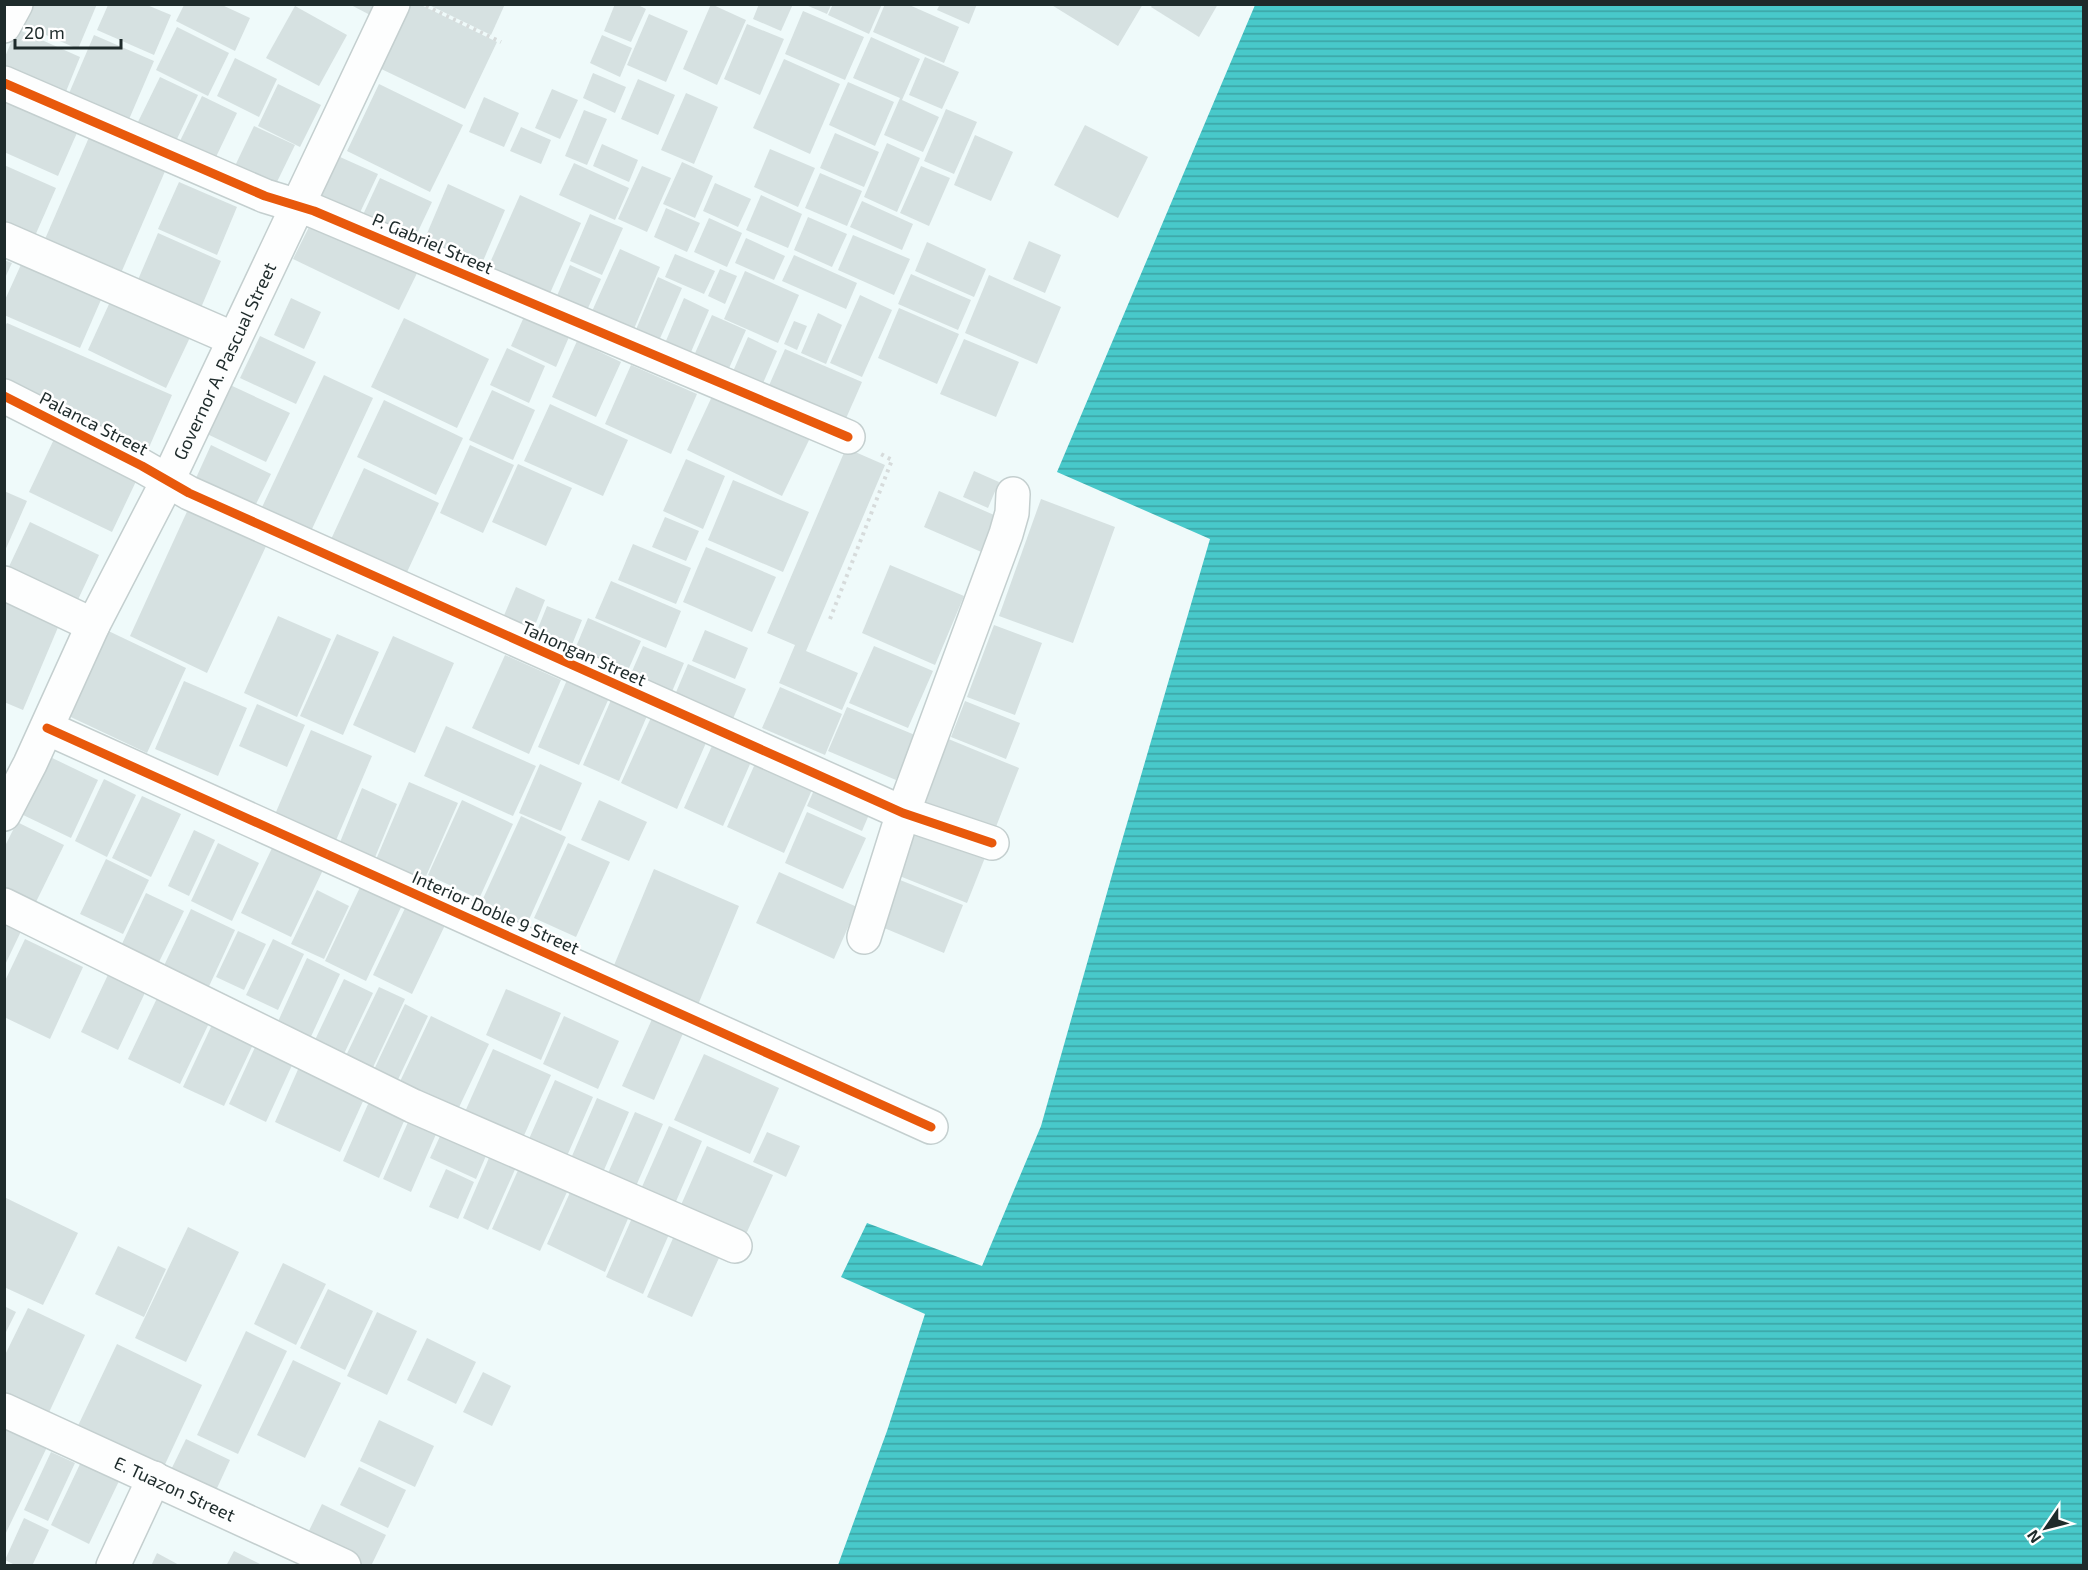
<svg xmlns="http://www.w3.org/2000/svg" width="2088" height="1570" font-family="'Exo 2',sans-serif">
<defs>
<pattern id="water-rules" width="6" height="5" patternUnits="userSpaceOnUse" patternTransform="scale(1.5)"><rect width="6" height="5" fill="#48c9ca"/><path d="M0 2.5h6" fill="none" stroke="#3ba3a4"/></pattern>
</defs>
<rect width="100%" height="100%" fill="#effafa"/>
<!-- water -->
<polygon fill="url(#water-rules)" points="1255,5 2083,5 2083,1565 838,1565 887,1431 925,1314 841,1277 867,1223 982,1266 1041,1126 1114,868 1210,539 1057,472"/>
<!-- building -->
<g fill="#d6e1e1">
<polygon points="31,4 97,4 78,49 23,25"/>
<polygon points="349,4 378,4 372,16"/>
<polygon points="405,4 419,4 497,42 465,109 375,66"/>
<polygon points="427,4 505,4 491,35"/>
<polygon points="615,4 636,4 646,9 631,42 604,31"/>
<polygon points="711,4 746,20 717,85 683,69"/>
<polygon points="759,4 793,4 781,31 753,19"/>
<polygon points="833,4 882,4 869,34 828,15"/>
<polygon points="885,4 907,4 959,27 944,63 873,32"/>
<polygon points="940,4 977,4 969,24 937,10"/>
<polygon points="1050,4 1143,4 1118,46"/>
<polygon points="1153,4 1218,4 1199,37 1151,7"/>
<polygon points="108,5 147,5 171,15 154,55 97,30"/>
<polygon points="184,5 222,5 250,18 235,51 176,21"/>
<polygon points="806,5 831,5 827,14"/>
<polygon points="295,6 347,35 319,86 266,58"/>
<polygon points="803,11 864,37 845,80 785,54"/>
<polygon points="649,14 688,31 666,82 627,65"/>
<polygon points="747,24 784,39 760,95 724,79"/>
<polygon points="177,27 229,53 208,96 156,70"/>
<polygon points="17,29 80,57 65,94 4,68 4,59"/>
<polygon points="94,35 154,61 127,124 67,98"/>
<polygon points="602,35 632,48 620,77 590,63"/>
<polygon points="871,37 920,59 902,100 939,117 923,152 884,135 900,98 853,78"/>
<polygon points="925,57 959,72 942,109 909,95"/>
<polygon points="235,58 277,79 259,117 217,96"/>
<polygon points="784,59 840,84 810,154 753,128"/>
<polygon points="593,73 626,87 615,113 583,98"/>
<polygon points="160,77 198,95 175,143 137,124"/>
<polygon points="638,79 675,95 658,135 621,119"/>
<polygon points="848,82 894,102 875,146 829,125"/>
<polygon points="278,84 321,105 300,147 258,126"/>
<polygon points="379,84 463,125 430,192 347,151"/>
<polygon points="552,89 578,100 560,139 535,128"/>
<polygon points="686,93 718,107 694,164 661,150"/>
<polygon points="202,96 237,113 215,159 180,141"/>
<polygon points="484,97 519,113 504,147 469,132"/>
<polygon points="4,100 80,126 58,176 4,152"/>
<polygon points="946,109 977,122 954,174 924,161"/>
<polygon points="584,110 607,119 587,165 565,156"/>
<polygon points="1085,125 1148,157 1118,218 1054,185"/>
<polygon points="254,126 295,145 274,188 234,168"/>
<polygon points="521,127 551,140 541,164 510,151"/>
<polygon points="835,133 879,152 864,187 820,168"/>
<polygon points="90,135 166,169 118,280 42,246"/>
<polygon points="975,135 1013,152 991,201 954,185"/>
<polygon points="887,143 920,158 897,212 864,197"/>
<polygon points="602,144 638,160 629,182 593,166"/>
<polygon points="770,149 815,168 798,207 754,187"/>
<polygon points="340,157 378,174 357,219 319,201"/>
<polygon points="682,162 713,176 695,218 663,204"/>
<polygon points="574,163 629,188 615,220 559,195"/>
<polygon points="4,165 56,188 31,245 4,233"/>
<polygon points="642,166 671,178 647,232 618,219"/>
<polygon points="921,166 950,178 929,226 900,213"/>
<polygon points="820,173 862,191 847,226 805,208"/>
<polygon points="380,178 432,202 412,244 361,219"/>
<polygon points="179,182 237,207 217,255 158,229"/>
<polygon points="715,183 751,199 738,227 703,211"/>
<polygon points="448,184 505,210 480,268 423,243"/>
<polygon points="520,195 581,223 547,300 485,274"/>
<polygon points="761,195 802,214 788,248 746,230"/>
<polygon points="862,201 913,224 902,250 850,227"/>
<polygon points="666,208 700,223 687,252 654,237"/>
<polygon points="590,214 623,228 602,275 570,261"/>
<polygon points="315,215 423,261 399,310 293,259"/>
<polygon points="808,217 847,234 832,267 794,250"/>
<polygon points="709,218 742,233 727,267 694,252"/>
<polygon points="158,233 221,261 200,310 137,282"/>
<polygon points="853,235 910,259 894,295 838,270"/>
<polygon points="746,238 785,256 774,280 735,263"/>
<polygon points="1029,241 1061,255 1045,293 1013,279"/>
<polygon points="927,242 986,269 974,297 915,271"/>
<polygon points="620,249 660,267 631,336 589,318"/>
<polygon points="675,254 715,271 704,294 665,277"/>
<polygon points="794,255 857,283 846,309 782,281"/>
<polygon points="24,258 104,293 80,348 4,315 4,302"/>
<polygon points="4,260 12,263 4,280"/>
<polygon points="570,265 601,279 584,317 554,303"/>
<polygon points="720,269 737,276 725,304 708,296"/>
<polygon points="745,271 799,295 778,343 724,319"/>
<polygon points="911,274 971,300 958,330 898,304"/>
<polygon points="989,275 1061,307 1037,364 965,333"/>
<polygon points="658,277 682,288 658,343 635,332"/>
<polygon points="115,291 194,329 166,388 88,350"/>
<polygon points="860,295 892,310 862,377 830,363"/>
<polygon points="291,298 321,312 304,349 274,335"/>
<polygon points="684,298 709,310 688,359 663,348"/>
<polygon points="899,308 959,334 937,384 878,358"/>
<polygon points="527,310 572,330 556,367 511,346"/>
<polygon points="818,313 842,325 826,364 801,353"/>
<polygon points="712,315 746,330 726,375 692,360"/>
<polygon points="404,318 489,359 457,428 371,387"/>
<polygon points="794,321 807,326 797,350 784,344"/>
<polygon points="7,323 172,395 147,452 4,389 4,328"/>
<polygon points="260,336 316,362 296,404 240,378"/>
<polygon points="748,337 777,351 760,390 731,376"/>
<polygon points="964,339 1019,362 996,417 940,394"/>
<polygon points="577,341 621,362 596,417 552,397"/>
<polygon points="507,348 545,366 529,403 490,385"/>
<polygon points="785,349 862,382 844,423 767,390"/>
<polygon points="631,365 697,394 671,454 605,424"/>
<polygon points="324,375 373,398 305,544 256,520"/>
<polygon points="228,384 290,413 266,462 205,433"/>
<polygon points="492,390 535,410 513,460 469,440"/>
<polygon points="715,390 811,436 782,496 687,450"/>
<polygon points="384,400 463,438 436,495 357,457"/>
<polygon points="550,404 628,440 603,496 524,461"/>
<polygon points="56,435 139,475 112,532 29,492"/>
<polygon points="211,445 271,474 249,518 191,489"/>
<polygon points="470,445 514,465 483,533 440,513"/>
<polygon points="846,448 885,465 806,651 858,673 842,710 779,683 795,645 767,633"/>
<polygon points="686,459 725,476 703,529 663,511"/>
<polygon points="518,464 572,488 546,546 492,522"/>
<polygon points="364,468 439,503 402,583 327,548"/>
<polygon points="974,471 999,482 988,508 963,497"/>
<polygon points="733,480 809,512 783,572 708,540"/>
<polygon points="4,491 27,501 4,553"/>
<polygon points="939,491 1001,518 986,554 924,527"/>
<polygon points="1041,499 1115,527 1073,643 999,616"/>
<polygon points="190,505 268,542 207,673 130,636"/>
<polygon points="665,517 699,531 686,561 652,547"/>
<polygon points="30,522 99,555 74,608 5,575"/>
<polygon points="633,544 691,568 676,604 618,580"/>
<polygon points="706,547 776,577 752,632 683,602"/>
<polygon points="890,565 964,596 935,665 862,633"/>
<polygon points="611,581 681,611 666,648 595,618"/>
<polygon points="516,587 545,600 530,638 500,625"/>
<polygon points="4,601 59,625 23,710 4,702"/>
<polygon points="547,606 582,620 567,657 532,643"/>
<polygon points="278,616 331,639 297,717 244,693"/>
<polygon points="588,618 641,641 625,677 573,654"/>
<polygon points="994,625 1042,643 1015,715 967,697"/>
<polygon points="98,626 186,668 147,753 58,711"/>
<polygon points="705,630 748,648 735,679 692,661"/>
<polygon points="337,634 379,652 343,735 300,716"/>
<polygon points="393,636 454,663 415,753 353,725"/>
<polygon points="643,646 684,663 671,694 630,676"/>
<polygon points="874,646 933,671 908,728 849,703"/>
<polygon points="505,655 561,680 529,754 472,728"/>
<polygon points="688,664 746,689 732,721 674,697"/>
<polygon points="567,680 609,698 579,765 538,747"/>
<polygon points="184,681 247,708 218,776 155,749"/>
<polygon points="780,687 842,714 825,755 762,728"/>
<polygon points="614,693 650,709 619,781 583,765"/>
<polygon points="965,701 1020,723 1006,759 951,737"/>
<polygon points="257,704 305,725 287,767 239,746"/>
<polygon points="847,707 915,735 896,780 828,751"/>
<polygon points="654,711 709,736 677,809 621,783"/>
<polygon points="446,726 536,766 513,816 424,776"/>
<polygon points="311,730 372,756 334,845 273,819"/>
<polygon points="716,737 754,755 723,826 684,808"/>
<polygon points="946,738 1019,768 992,837 918,807"/>
<polygon points="46,755 98,780 71,838 19,813"/>
<polygon points="758,757 815,783 784,853 727,827"/>
<polygon points="540,764 582,783 561,831 519,813"/>
<polygon points="104,779 136,795 107,857 75,841"/>
<polygon points="819,779 874,803 862,831 807,806"/>
<polygon points="409,782 458,803 420,890 372,869"/>
<polygon points="362,788 397,804 371,867 336,852"/>
<polygon points="142,796 181,814 151,877 112,858"/>
<polygon points="462,800 513,824 479,899 428,875"/>
<polygon points="599,800 647,822 629,861 581,840"/>
<polygon points="807,812 866,838 843,889 785,863"/>
<polygon points="521,816 566,837 527,924 481,903"/>
<polygon points="17,822 64,845 35,904 4,889 4,848"/>
<polygon points="916,827 986,855 967,903 897,875"/>
<polygon points="194,830 215,840 189,896 168,886"/>
<polygon points="218,843 259,863 232,921 191,901"/>
<polygon points="568,843 610,862 576,937 534,918"/>
<polygon points="273,846 323,870 291,937 241,913"/>
<polygon points="106,859 149,880 123,934 80,914"/>
<polygon points="654,869 739,906 695,1012 610,975"/>
<polygon points="779,872 857,907 834,959 756,923"/>
<polygon points="895,878 963,905 944,953 877,925"/>
<polygon points="363,881 404,901 366,981 325,961"/>
<polygon points="317,890 349,906 324,959 291,944"/>
<polygon points="146,893 184,911 157,966 120,948"/>
<polygon points="408,902 447,921 412,994 373,975"/>
<polygon points="191,909 235,930 205,995 160,974"/>
<polygon points="4,916 24,925 4,967"/>
<polygon points="238,931 266,944 244,990 216,977"/>
<polygon points="25,939 83,967 50,1039 4,1017 4,983"/>
<polygon points="273,939 304,954 278,1010 246,995"/>
<polygon points="307,958 340,974 308,1043 275,1028"/>
<polygon points="114,962 151,980 118,1050 81,1032"/>
<polygon points="344,979 373,993 343,1056 314,1042"/>
<polygon points="379,987 405,999 368,1078 341,1066"/>
<polygon points="506,989 561,1013 541,1060 486,1035"/>
<polygon points="159,994 211,1019 180,1084 128,1059"/>
<polygon points="405,1004 428,1016 394,1088 371,1076"/>
<polygon points="217,1014 258,1034 224,1106 183,1087"/>
<polygon points="431,1016 489,1044 453,1120 395,1092"/>
<polygon points="564,1016 619,1041 598,1089 543,1064"/>
<polygon points="653,1017 684,1031 654,1100 622,1086"/>
<polygon points="262,1032 299,1050 266,1122 229,1104"/>
<polygon points="493,1049 551,1075 522,1140 464,1114"/>
<polygon points="704,1054 779,1088 750,1154 674,1120"/>
<polygon points="303,1058 369,1088 340,1152 275,1122"/>
<polygon points="555,1080 593,1097 563,1165 525,1148"/>
<polygon points="372,1095 408,1112 379,1178 343,1161"/>
<polygon points="597,1098 629,1112 598,1184 566,1170"/>
<polygon points="635,1112 663,1124 633,1193 605,1180"/>
<polygon points="412,1113 440,1125 411,1192 383,1179"/>
<polygon points="447,1121 492,1142 476,1179 430,1158"/>
<polygon points="669,1126 702,1141 671,1213 637,1198"/>
<polygon points="767,1132 800,1146 786,1177 753,1162"/>
<polygon points="495,1144 521,1156 488,1230 463,1218"/>
<polygon points="707,1146 773,1175 742,1243 677,1214"/>
<polygon points="523,1159 572,1181 540,1251 492,1229"/>
<polygon points="446,1169 474,1182 458,1219 429,1207"/>
<polygon points="572,1188 630,1214 605,1272 547,1244"/>
<polygon points="4,1197 78,1233 43,1305 4,1287"/>
<polygon points="636,1209 673,1225 643,1294 606,1277"/>
<polygon points="188,1227 239,1252 186,1362 135,1338"/>
<polygon points="678,1227 724,1247 692,1317 647,1297"/>
<polygon points="118,1246 166,1269 144,1317 95,1294"/>
<polygon points="283,1263 326,1284 296,1345 254,1324"/>
<polygon points="328,1289 373,1311 345,1370 300,1348"/>
<polygon points="4,1306 16,1312 4,1336"/>
<polygon points="28,1308 85,1335 45,1421 4,1401 4,1357"/>
<polygon points="377,1312 417,1331 387,1395 347,1376"/>
<polygon points="246,1331 287,1351 238,1454 197,1435"/>
<polygon points="427,1338 476,1362 456,1404 407,1380"/>
<polygon points="117,1344 202,1385 161,1473 75,1432"/>
<polygon points="293,1360 341,1383 305,1458 257,1435"/>
<polygon points="483,1372 511,1386 492,1426 463,1412"/>
<polygon points="379,1420 434,1446 415,1487 360,1461"/>
<polygon points="9,1423 49,1443 4,1537 4,1432"/>
<polygon points="186,1439 230,1460 212,1499 167,1478"/>
<polygon points="51,1452 75,1463 48,1521 24,1510"/>
<polygon points="81,1462 119,1481 89,1544 51,1525"/>
<polygon points="359,1467 406,1490 388,1528 340,1505"/>
<polygon points="322,1504 386,1535 371,1566 355,1566 304,1541"/>
<polygon points="24,1518 49,1530 32,1566 17,1566 5,1560"/>
<polygon points="234,1551 264,1566 226,1566"/>
<polygon points="157,1553 181,1566 151,1566"/>
</g>
<g fill="none" stroke-linecap="round" stroke-linejoin="round">
<defs>
<g id="minor">
<polyline points="4,26 16,4"/>
<polyline points="4,83 265,196 314,211 848,437"/>
<polyline points="4,239 234,339"/>
<polyline points="4,396 142,466 189,493 903,813 992,843"/>
<polyline points="4,583 93,625"/>
<polyline points="47,728 931,1127"/>
<polyline points="4,905 413,1106 735,1246"/>
<polyline points="864,937 903,813 1006,534 1012,513 1013,494"/>
<path id="s1" d="M4,1410l340,156"/>
<polyline points="113,1566 154,1478"/>
</g>
<g id="major">
<path id="s2" d="M4,814l26,-50 63,-139 74,-143 226,-478"/>
</g>
</defs>
<!-- minor casing -->
<use href="#minor" stroke="#c4cfcf" stroke-width="36"/>
<!-- major casing -->
<use href="#major" stroke="#c4cfcf" stroke-width="36"/>
<!-- path -->
<g stroke="#d6dbdb" stroke-width="4" stroke-dasharray="3 4.5" stroke-linecap="butt">
<polyline points="426,6 501,42"/>
<polyline points="830,619 892,460 879,453"/>
</g>
<!-- minor -->
<use href="#minor" stroke="#fdfefe" stroke-width="33"/>
<!-- major -->
<use href="#major" stroke="#fdfefe" stroke-width="33"/>
<defs>
<g id="cycleway">
<polyline points="4,83 265,196 314,211 848,437"/>
<polyline points="4,396 142,466 189,493 903,813 992,843"/>
<polyline points="47,728 931,1127"/>
</g>
</defs>
<!-- cycleway casing -->
<use href="#cycleway" stroke="#fff" stroke-width="13"/>
<!-- cycleway -->
<use href="#cycleway" stroke="#e8590c" stroke-width="9"/>
</g>
<g text-anchor="middle" dominant-baseline="central" stroke-width="5" stroke-linejoin="round" paint-order="stroke">
<!-- street labels -->
<g font-size="18" fill="#1e2b2b" stroke="#fff">
<text transform="translate(433 243) rotate(23)">P. Gabriel Street</text>
<text stroke="none"><textPath href="#s2" startOffset="504">Governor A. Pascual Street</textPath></text>
<text transform="translate(94 423) rotate(27)">Palanca Street</text>
<text transform="translate(584 653) rotate(24)">Tahongan Street</text>
<text transform="translate(496 912) rotate(24)">Interior Doble 9 Street</text>
<text stroke="none"><textPath href="#s1" startOffset="188">E. Tuazon Street</textPath></text>
</g>
</g>
<!-- border -->
<rect width="2088" height="1570" fill="none" stroke="#1e2b2b" stroke-width="12"/>
<!-- north arrow -->
<g transform="translate(2046 1528) rotate(235)" stroke="#ffffff" stroke-width="4.5" paint-order="stroke">
<path d="M0-4.5L10 22L0 15L-10 22Z" fill="#1e2b2b"/>
<text y="-9" font-size="16" font-weight="bold" text-anchor="middle" fill="#1e2b2b">N</text>
</g>
<!-- scale -->
<path d="M15 39v9h106v-9" fill="none" stroke="#1e2b2b" stroke-width="3"/>
<text x="24" y="39" font-size="18" fill="#1e2b2b" stroke="#ffffff" stroke-width="4.5" paint-order="stroke">20 m</text>
</svg>
